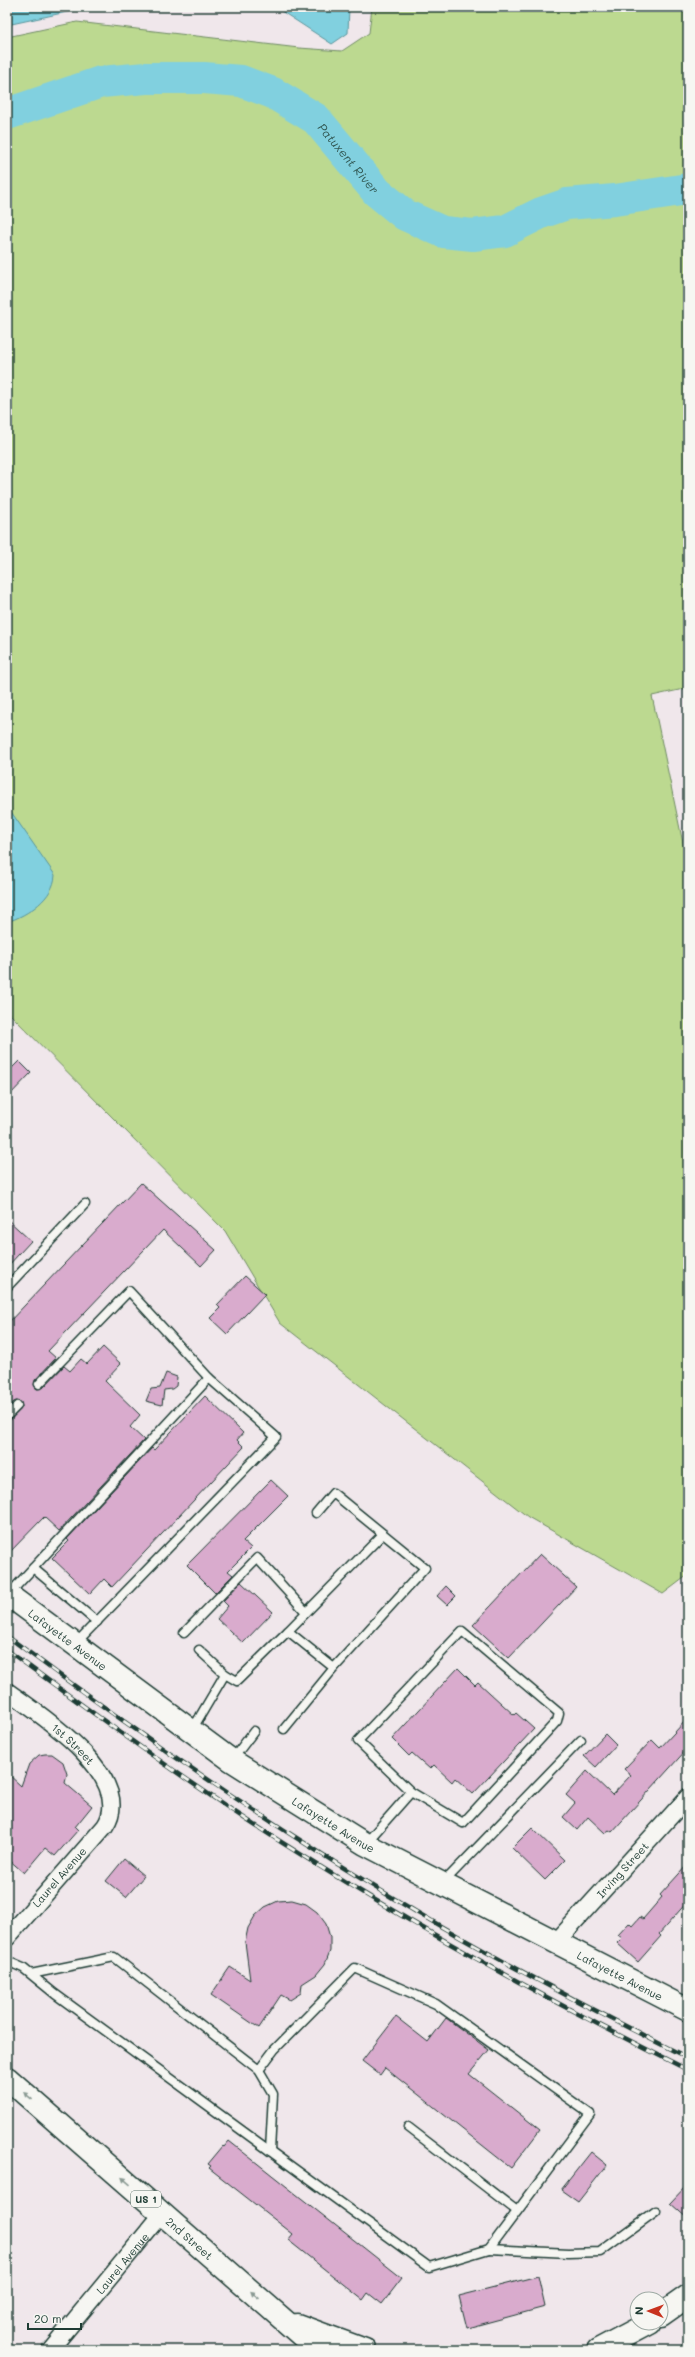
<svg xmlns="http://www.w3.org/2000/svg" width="695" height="2357" font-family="Mali,sans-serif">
<rect width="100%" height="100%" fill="#f0e7eb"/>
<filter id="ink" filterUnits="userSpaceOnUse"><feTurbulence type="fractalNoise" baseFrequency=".025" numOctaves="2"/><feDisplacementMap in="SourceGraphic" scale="8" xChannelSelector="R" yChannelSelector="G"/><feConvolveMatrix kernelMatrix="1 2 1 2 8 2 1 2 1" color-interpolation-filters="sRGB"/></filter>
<g filter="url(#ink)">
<!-- green -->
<polygon fill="#bcd990" stroke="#6e8b62" points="372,7 688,7 688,688 652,696 688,867 688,1575 663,1594 528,1517 280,1323 225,1231 7,1011 7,37 77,22 299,48 342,51 369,33"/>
<!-- water -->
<g fill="#81d0df" stroke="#5a959b">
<polygon points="7,7 90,7 7,25"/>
<polygon points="275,7 349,7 348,33 332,44"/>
<path d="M7,806l48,69c-1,23 -27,40 -48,47z"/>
</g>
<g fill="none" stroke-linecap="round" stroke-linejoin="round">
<!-- river -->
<path stroke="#81d0df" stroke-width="32" id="s1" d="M7,114l94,-32 45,-4h58l37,3 32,12 43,26 61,73 28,23 38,17 30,3 32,-4 36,-18 26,-9 48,-4 73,-11"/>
</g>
<!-- building -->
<g fill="#d9abcd" stroke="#1f3d34">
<polygon points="19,1061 31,1073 7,1098 7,1073"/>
<polygon points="141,1183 216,1250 201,1266 163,1230 48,1351 56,1358 35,1380 34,1385 37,1389 43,1388 64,1366 70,1371 81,1359 87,1364 103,1347 121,1364 105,1381 140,1415 130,1427 144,1440 59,1531 44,1517 7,1555 7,1421 22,1407 21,1402 16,1401 7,1408 7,1324"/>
<polygon points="7,1219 31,1241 7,1267"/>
<polygon points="245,1276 265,1294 227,1334 210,1318 220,1308 217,1305"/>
<polygon points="166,1373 177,1377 176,1386 172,1389 164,1390 162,1405 146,1401 151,1389 160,1388"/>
<polygon points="205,1396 243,1433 237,1440 244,1447 112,1587 104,1579 90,1594 52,1558 69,1541 67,1539 152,1448 154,1450"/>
<polygon points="271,1480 288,1496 243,1541 251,1548 228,1571 233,1575 215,1593 187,1565"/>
<polygon points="540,1554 576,1587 509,1658 473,1625"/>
<polygon points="241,1582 273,1612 243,1643 217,1619 228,1606 223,1601"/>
<polygon points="446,1586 456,1596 447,1605 437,1596"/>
<polygon points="458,1668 475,1685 478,1682 514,1715 516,1713 534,1729 473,1794 455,1778 452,1782 434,1765 430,1769 412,1753 409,1756 392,1739"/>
<polygon points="688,1718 688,1748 612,1832 609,1830 605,1833 588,1817 577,1830 563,1817 575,1803 566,1795 587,1771 612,1795 631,1775 624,1769 652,1740 660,1748"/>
<polygon points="605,1734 616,1745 596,1767 584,1756"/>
<polygon points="45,1754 52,1754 63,1762 67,1774 65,1783 92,1806 75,1827 78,1830 55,1856 45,1848 24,1873 7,1858 7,1773 21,1786 29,1764 39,1755"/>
<polygon points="532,1828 565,1860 545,1880 512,1848"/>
<polygon points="124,1859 144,1876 126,1897 106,1881"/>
<polygon points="688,1864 688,1901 659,1934 661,1936 638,1962 617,1943 622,1938 618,1935 629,1923 632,1926 640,1917 643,1919 662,1897 660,1895"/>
<polygon points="292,1900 306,1904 317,1912 326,1924 330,1937 330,1951 325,1964 316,1975 302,1984 301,1993 290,2000 281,1995 259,2028 211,1995 230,1967 250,1980 245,1942 248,1928 255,1916 265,1907 278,1901"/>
<polygon points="396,2017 428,2042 446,2018 489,2050 469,2074 540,2130 511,2168 385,2068 380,2075 362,2061"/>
<polygon points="229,2141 402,2278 382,2304 368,2293 363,2300 288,2240 293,2234 209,2168 211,2166 208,2164 223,2146 224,2147"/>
<polygon points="591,2152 607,2165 578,2202 561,2190"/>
<polygon points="688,2184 688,2219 670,2203"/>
<polygon points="538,2276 545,2307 467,2328 459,2296"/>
</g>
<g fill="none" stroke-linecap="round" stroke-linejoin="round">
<defs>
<g id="lane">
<polyline points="7,1287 85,1204"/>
<polyline points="39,1384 129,1291 209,1378"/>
<polyline points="7,1416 17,1406"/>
<polyline points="316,1513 333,1493 425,1568 334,1668"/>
<polyline points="33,1568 97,1622"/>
<polyline points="9,1594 209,1378 276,1437 76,1643"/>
<polyline points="288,1631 383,1534"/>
<polyline points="184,1633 257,1558 306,1612"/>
<polyline points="225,1674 237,1681 288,1631 334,1668 284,1729"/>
<polyline points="192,1730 225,1674 199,1650"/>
<polyline points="232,1760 254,1731"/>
<polyline points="365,1844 411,1792 358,1741 462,1631 559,1713 557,1721 463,1823 411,1792"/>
<polyline points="443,1883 581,1740"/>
<polyline points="7,1961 23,1968 55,1994 429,2267 489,2249 590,2114 436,2004 355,1968 274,2050 259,2070 114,1957 31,1974"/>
<polyline points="259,2070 273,2094 270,2151"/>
<polyline points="408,2127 517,2211"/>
<polyline points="489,2249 569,2253 600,2252 656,2211"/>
</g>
<g id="street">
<path id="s2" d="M7,1691c33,23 130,87 98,135l-98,112"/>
<path id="s3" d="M556,1942l132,-145"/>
<path id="s4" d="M50,2350l113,-137"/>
</g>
<g id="secondary">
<path id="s5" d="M7,1594l224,166 134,84 323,166"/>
</g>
<g id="primary">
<path id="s6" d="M7,2078l311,272"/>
<polyline points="661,2315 688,2296"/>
<polyline points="297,2325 365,2350"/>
<polyline points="598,2350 649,2323"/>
</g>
</defs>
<!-- lane casing -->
<use href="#lane" stroke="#1f3d34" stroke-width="11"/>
<!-- street casing -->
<use href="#street" stroke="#1f3d34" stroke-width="19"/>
<!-- secondary casing -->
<use href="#secondary" stroke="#1f3d34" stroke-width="25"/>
<!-- primary casing -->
<use href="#primary" stroke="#1f3d34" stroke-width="25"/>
<!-- lane -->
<use href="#lane" stroke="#f6f6f2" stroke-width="8"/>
<!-- street -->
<use href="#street" stroke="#f6f6f2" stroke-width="16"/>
<!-- secondary -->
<use href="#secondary" stroke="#f6f6f2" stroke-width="22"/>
<!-- primary -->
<use href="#primary" stroke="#f6f6f2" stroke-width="22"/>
<defs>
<g id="rail">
<path d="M7,1636c132,99 269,193 411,277 88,52 179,99 270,145"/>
<path d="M7,1650c79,58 158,116 240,170 142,93 290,175 441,250"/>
</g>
</defs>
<!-- rail casing -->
<use href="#rail" stroke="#1f3d34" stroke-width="4.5"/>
<!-- rail -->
<use href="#rail" stroke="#f6f6f2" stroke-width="3" stroke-dasharray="9" stroke-linecap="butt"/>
</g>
<!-- one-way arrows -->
<defs><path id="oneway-solid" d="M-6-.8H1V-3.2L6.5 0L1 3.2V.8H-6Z"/></defs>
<g fill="#8a9a93">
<use href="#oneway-solid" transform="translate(28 2096) rotate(-140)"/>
<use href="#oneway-solid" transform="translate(126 2181) rotate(-139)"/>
<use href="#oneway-solid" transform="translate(255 2295) rotate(-139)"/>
</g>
</g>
<g text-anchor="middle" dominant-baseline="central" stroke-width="3" stroke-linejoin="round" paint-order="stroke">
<!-- shield labels -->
<rect fill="#f6f6f2" stroke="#60746d" stroke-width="1" x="131" y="2191" width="30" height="16" rx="3"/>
<g font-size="10" font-weight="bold" fill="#1f3d34">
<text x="146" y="2199">US 1</text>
</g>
<!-- street labels -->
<g font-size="11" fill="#1f3d34" stroke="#f6f6f2">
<text stroke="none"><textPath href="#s5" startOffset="76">Lafayette Avenue</textPath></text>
<text stroke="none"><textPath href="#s2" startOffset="85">1st Street</textPath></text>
<text stroke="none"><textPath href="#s5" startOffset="400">Lafayette Avenue</textPath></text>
<text stroke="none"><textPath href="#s3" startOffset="98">Irving Street</textPath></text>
<text transform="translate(59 1877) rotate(-49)">Laurel Avenue</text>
<text stroke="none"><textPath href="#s5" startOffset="724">Lafayette Avenue</textPath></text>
<text stroke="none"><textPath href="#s6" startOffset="243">2nd Street</textPath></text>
<text stroke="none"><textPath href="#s4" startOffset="113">Laurel Avenue</textPath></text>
</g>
<!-- water labels -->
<g font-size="12" font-style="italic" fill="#335a56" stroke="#f6f6f2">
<text stroke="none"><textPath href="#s1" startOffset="375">Patuxent River</textPath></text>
</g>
</g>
<!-- margin -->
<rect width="695" height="2357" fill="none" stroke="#f6f6f2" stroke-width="24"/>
<rect x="12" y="12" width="671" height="2333" fill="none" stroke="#1f3d34" stroke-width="1.5" filter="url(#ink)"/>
<!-- north arrow -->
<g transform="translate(649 2311) rotate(271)"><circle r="19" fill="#f6f6f2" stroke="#a0aca6"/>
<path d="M0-3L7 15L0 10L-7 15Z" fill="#c8321e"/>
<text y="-6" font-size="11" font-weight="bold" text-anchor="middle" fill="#1f3d34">N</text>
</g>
<!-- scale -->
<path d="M28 2323v6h53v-6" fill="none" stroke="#1f3d34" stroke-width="2"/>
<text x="34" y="2323" font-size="12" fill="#1f3d34" stroke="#f6f6f2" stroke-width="3" paint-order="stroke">20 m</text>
</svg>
